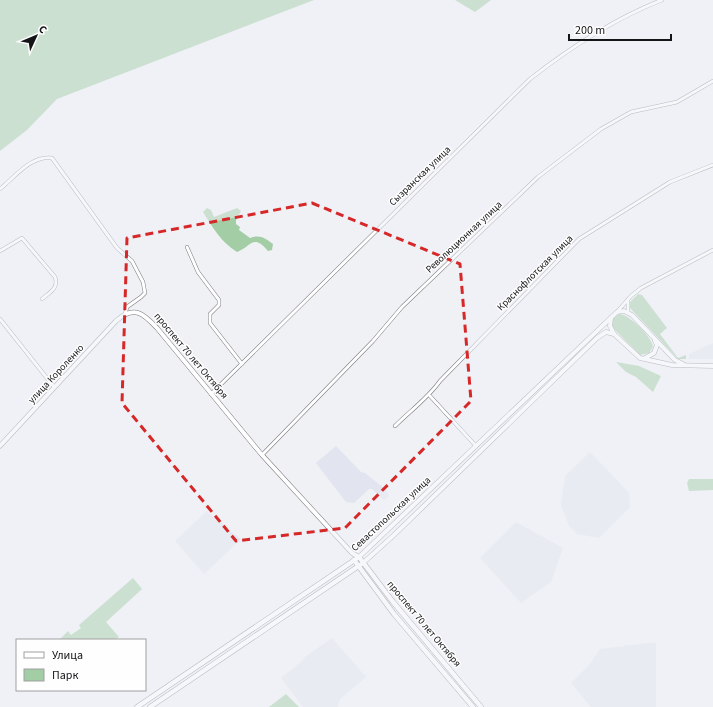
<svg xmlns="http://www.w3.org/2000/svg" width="713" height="707" font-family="'Source Sans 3',sans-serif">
<rect width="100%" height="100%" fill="#eff1f5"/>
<!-- built -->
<g fill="#e2e5f0">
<polygon points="713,343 713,359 689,359 689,354"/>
<polygon points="336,446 361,472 365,473 385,489 389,496 384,500 372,489 369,489 354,503 346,502 316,463"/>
<polygon points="590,452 629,493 630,507 599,538 577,534 569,526 561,505 565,476"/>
<polygon points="207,511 216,520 218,519 229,531 241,539 204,574 175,541"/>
<polygon points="516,522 563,548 551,582 521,603 480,558"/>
<polygon points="332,638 366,677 340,699 338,707 303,707 281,678 301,662 305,657"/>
<polygon points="656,642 656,707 591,707 571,683 590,664 600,649"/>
</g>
<!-- green -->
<g fill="#a2cda5">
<polygon points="0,0 314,0 57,99 27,130 0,151"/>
<polygon points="455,0 491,0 475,12"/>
<path d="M207,208l4,2 3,7 23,-9 4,3 -5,9v4l4,3 -1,3 11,8c10,-4 15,0 23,6l-1,6 -4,1c-15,-18 -17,-4 -31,1 -16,-10 -24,-24 -34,-40z"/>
<polygon points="638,294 642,295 667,328 660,334 678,358 686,355 686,359 678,359 629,307 629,303"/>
<path d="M619,314c10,0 33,23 34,33l-4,6 -9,2 -26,-26 -2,-3 1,-7z"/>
<polygon points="616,362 639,366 661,376 653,392 636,377 626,372"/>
<polygon points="689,479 713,479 713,490 689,491 687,483"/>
<polygon points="133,578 142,589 106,622 119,637 114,640 59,640 68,631 71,635 81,628 79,625"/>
<polygon points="286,694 299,707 269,707"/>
</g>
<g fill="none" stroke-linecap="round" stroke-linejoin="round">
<defs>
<g id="minor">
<path d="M0,189c15,-12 31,-34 52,-31l65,90 15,13 11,21 2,11 -4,4 -14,10 -2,7"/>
<polyline points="187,247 198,272 219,300 219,305 210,314 210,323 242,364"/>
<path d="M0,251l22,-13 33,39c4,11 -5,15 -13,22"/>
<polyline points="628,301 628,312"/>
<polyline points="617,312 631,296 641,288 713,250"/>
<polyline points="0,319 54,387"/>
<path d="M211,394l319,-315c41,-32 83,-60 132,-79"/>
<polyline points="430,396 476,446"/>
<path d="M395,426c15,-15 33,-28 45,-45l139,-142 91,-57 43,-17"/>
<polyline points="262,455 373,341 402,307 538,177 601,129 631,112 677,102 713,81"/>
</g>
<g id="tertiary">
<polyline points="611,318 610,326 614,334 640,358 672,365 713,366"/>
<polyline points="645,358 654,353 657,345 655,341"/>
<path d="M0,446l116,-125c18,-16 27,-8 41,7l105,127 90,98 7,4 258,-245 7,-1 8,4 43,45 8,4"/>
<polyline points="363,563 394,535 597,338 606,332 614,334"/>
</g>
<g id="secondary">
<polyline points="354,560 394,614 473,707"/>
<polyline points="137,707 359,557 393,602 481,707"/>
<polyline points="150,707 363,563"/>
</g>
</defs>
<!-- minor casing -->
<use href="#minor" stroke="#797a7e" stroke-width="4"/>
<!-- tertiary casing -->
<use href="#tertiary" stroke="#797a7e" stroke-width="5"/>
<!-- secondary casing -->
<use href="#secondary" stroke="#797a7e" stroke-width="5.5"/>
<!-- minor -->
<use href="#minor" stroke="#fff" stroke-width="3"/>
<!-- tertiary -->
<use href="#tertiary" stroke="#fff" stroke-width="4"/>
<!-- secondary -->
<use href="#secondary" stroke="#fff" stroke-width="4.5"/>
</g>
<!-- marked area -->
<path d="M0 0H713V707H0ZM312,203l148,61 11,137 -126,127 -109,13 -114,-138 5,-165z" fill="#eff1f5" fill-opacity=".55" fill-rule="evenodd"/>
<path fill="none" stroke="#d62828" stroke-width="3" stroke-dasharray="8 5" stroke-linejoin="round" d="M312,203l148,61 11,137 -126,127 -109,13 -114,-138 5,-165z"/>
<g text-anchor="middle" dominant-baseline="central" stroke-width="3" stroke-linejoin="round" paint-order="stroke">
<!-- street labels -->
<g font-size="10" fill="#131415" stroke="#fefeff">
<text transform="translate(420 176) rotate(-44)">Сызранская улица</text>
<text transform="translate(464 237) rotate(-43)">Революционная улица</text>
<text transform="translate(535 273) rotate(-45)">Краснофлотская улица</text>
<text transform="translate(191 356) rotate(50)">проспект 70 лет Октября</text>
<text transform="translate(56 374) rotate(-47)">улица Короленко</text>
<text transform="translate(391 514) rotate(-43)">Севастопольская улица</text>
<text transform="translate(424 624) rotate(50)">проспект 70 лет Октября</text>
</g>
</g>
<!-- legend -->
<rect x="16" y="639" width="130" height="52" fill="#fefeff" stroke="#a0a0a1"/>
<rect x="24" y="652" width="20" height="6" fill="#ffffff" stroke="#a0a0a1"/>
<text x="52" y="659" font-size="12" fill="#131415">Улица</text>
<rect x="24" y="669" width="20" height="12" fill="#a2cda5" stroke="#a0a0a1"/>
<text x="52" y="679" font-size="12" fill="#131415">Парк</text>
<!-- north arrow -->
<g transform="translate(36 36) rotate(46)" stroke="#fefeff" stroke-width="3" paint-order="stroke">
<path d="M0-3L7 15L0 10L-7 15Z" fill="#131415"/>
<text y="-6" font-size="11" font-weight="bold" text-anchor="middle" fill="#131415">С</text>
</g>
<!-- scale -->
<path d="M569 34v6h102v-6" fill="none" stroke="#131415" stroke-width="2"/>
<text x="575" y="34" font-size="12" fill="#131415" stroke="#fefeff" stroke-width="3" paint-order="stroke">200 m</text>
</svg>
